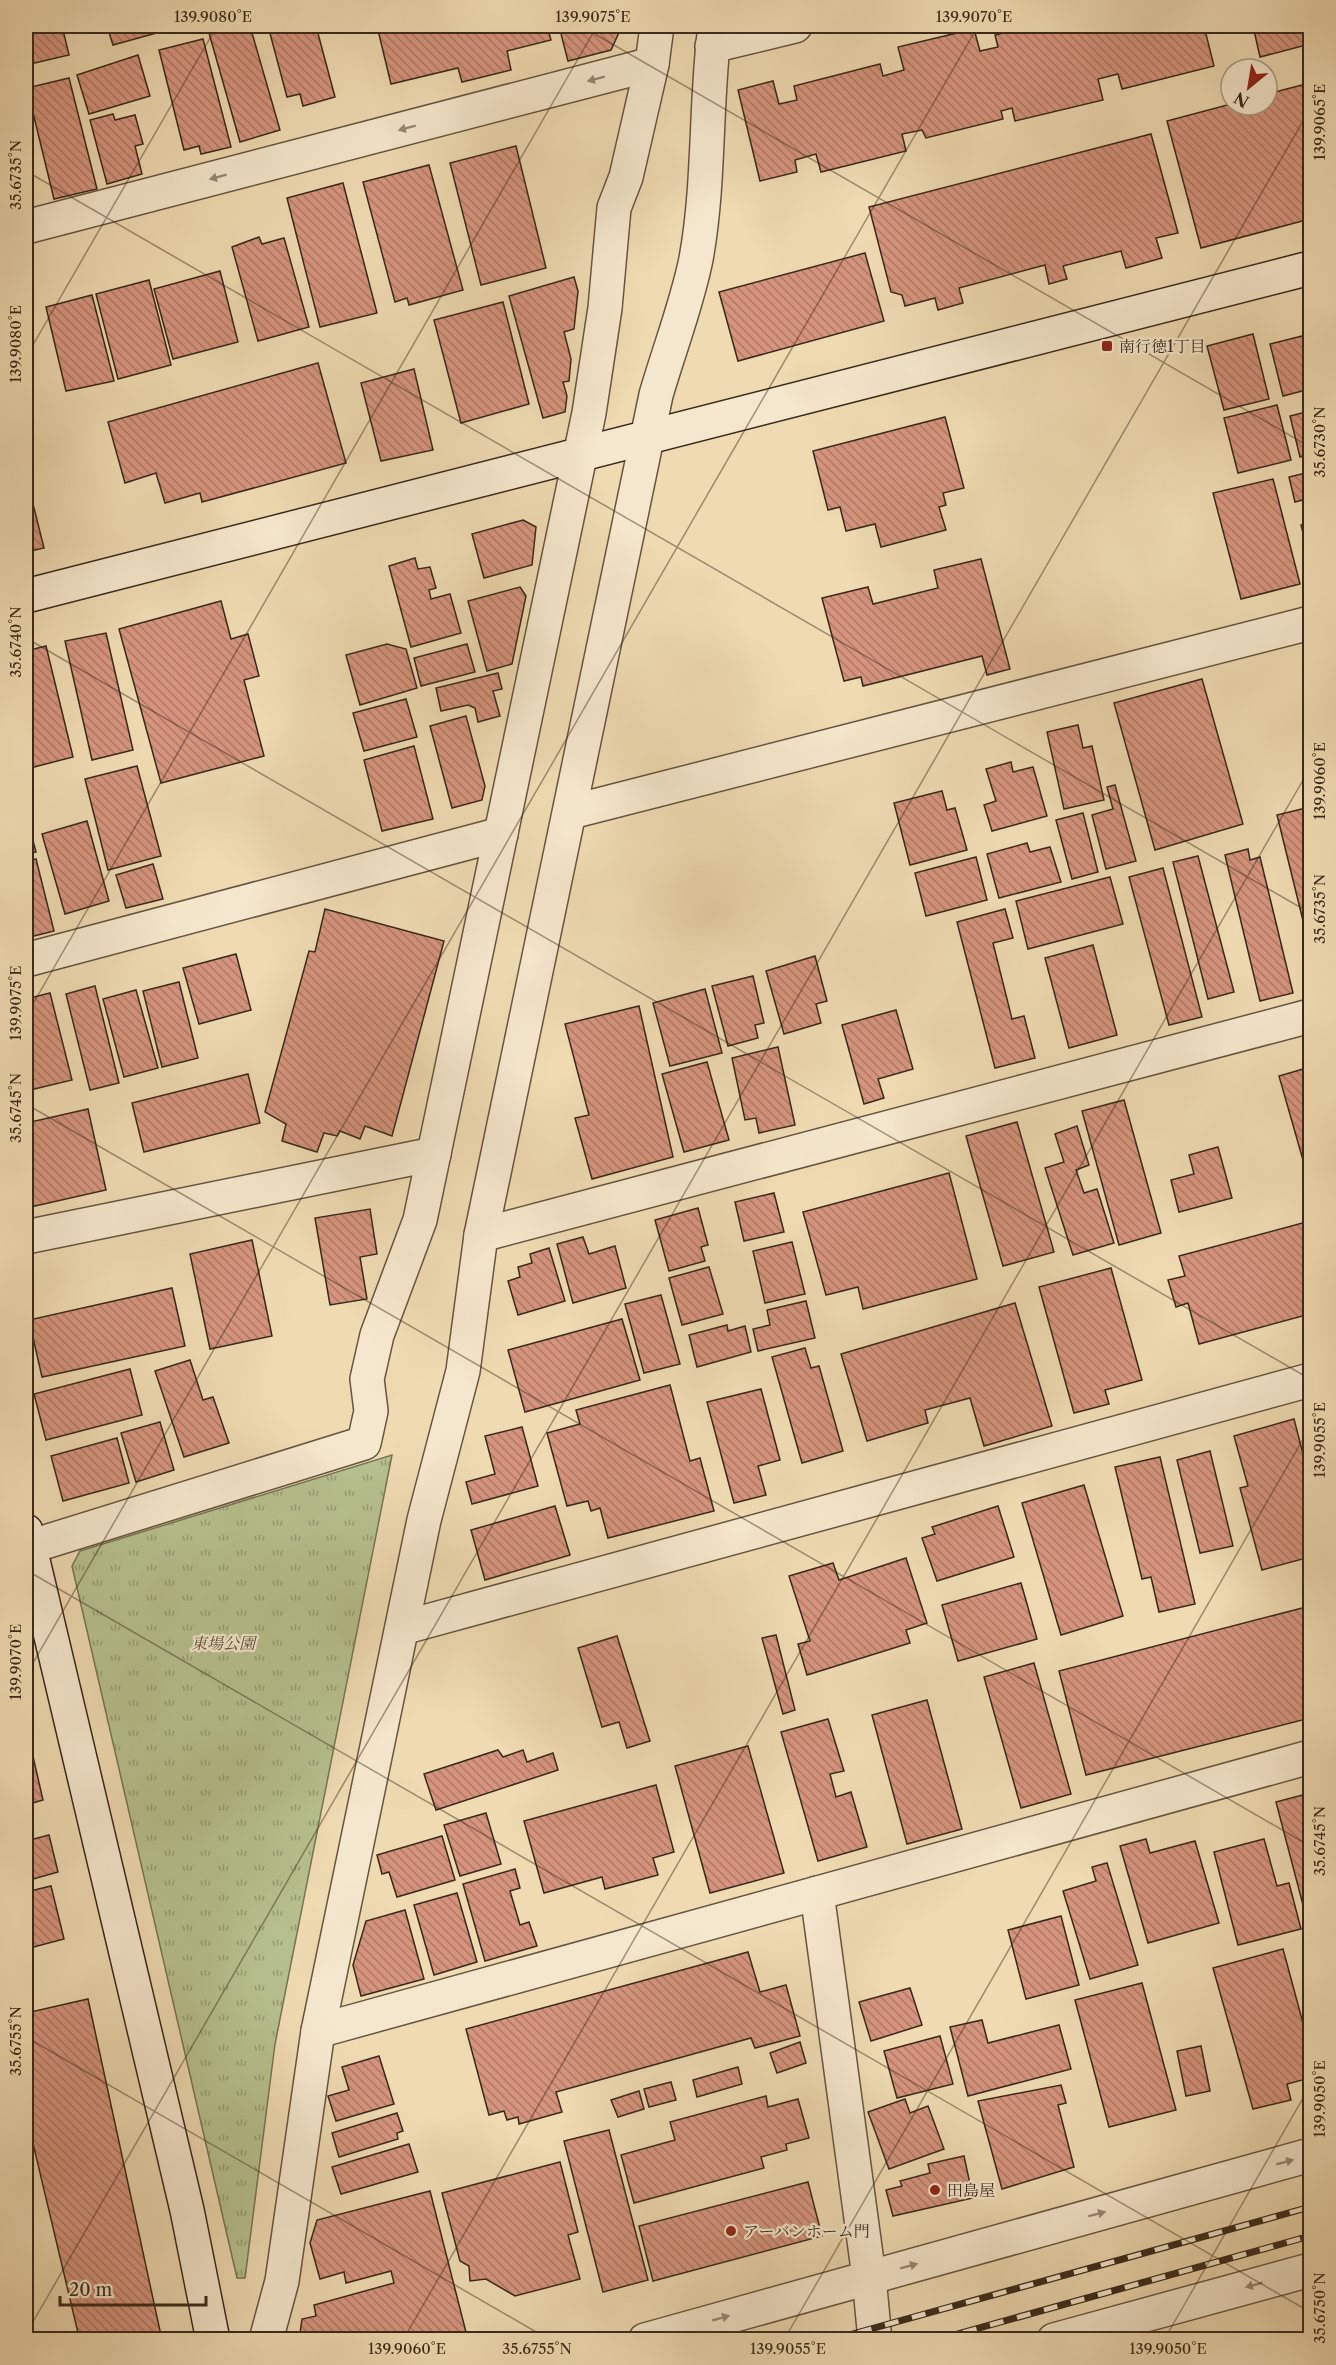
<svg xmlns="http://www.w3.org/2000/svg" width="1336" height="2365" font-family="'Libre Caslon Text','Noto Serif JP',serif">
<defs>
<pattern id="park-tufts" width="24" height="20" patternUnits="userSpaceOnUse" patternTransform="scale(1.5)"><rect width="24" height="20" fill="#b6c08e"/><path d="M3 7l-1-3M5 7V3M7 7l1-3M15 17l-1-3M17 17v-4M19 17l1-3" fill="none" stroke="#959c73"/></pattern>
<pattern id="building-back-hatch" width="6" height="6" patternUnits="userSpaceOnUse" patternTransform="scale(1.5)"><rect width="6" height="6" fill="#d6947e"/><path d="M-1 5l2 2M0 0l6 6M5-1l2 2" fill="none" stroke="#af7966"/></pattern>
</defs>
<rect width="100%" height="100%" fill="#efdab2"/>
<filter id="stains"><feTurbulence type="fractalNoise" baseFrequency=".00333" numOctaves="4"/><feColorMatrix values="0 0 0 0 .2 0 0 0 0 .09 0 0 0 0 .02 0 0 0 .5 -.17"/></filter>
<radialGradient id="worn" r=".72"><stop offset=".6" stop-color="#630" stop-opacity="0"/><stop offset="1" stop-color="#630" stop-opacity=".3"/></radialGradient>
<!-- park -->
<polygon fill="url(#park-tufts)" stroke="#777454" stroke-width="1.5" points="392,1455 275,2044 245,2278 237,2278 72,1566 80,1551"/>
<!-- building -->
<g fill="url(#building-back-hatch)" stroke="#38291b" stroke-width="1.5">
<polygon points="26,26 62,26 69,55 26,65"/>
<polygon points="107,26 170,26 171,29 113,45"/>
<polygon points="234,26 250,26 280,130 240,142 209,33"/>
<polygon points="268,26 316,26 335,97 303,106 300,94 287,97"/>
<polygon points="377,26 547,26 551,40 507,51 511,70 462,82 458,68 391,84"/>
<polygon points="559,26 622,26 611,50 568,61"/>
<polygon points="1032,26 1082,26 1083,29 1096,26 1204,26 1214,66 1122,89 1118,74 1098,79 1103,100 1015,121 1012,108 1001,111 1003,119 926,138 922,130 902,134 906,151 821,172 816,154 795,160 797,172 760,181 738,90 773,81 779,104 797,100 794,86 880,64 883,76 904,70 898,47 974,29 980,51 998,47 995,35"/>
<polygon points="1253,26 1310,26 1310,44 1260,57"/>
<polygon points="203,39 231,147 201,154 199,146 184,150 159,50"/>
<polygon points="138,55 150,96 89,114 77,75"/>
<polygon points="69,78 97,189 54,199 27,88"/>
<polygon points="1310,83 1310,219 1201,248 1167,121 1231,104 1267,105 1267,94"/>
<polygon points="113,114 115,120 135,115 143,144 135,146 142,174 107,184 90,120"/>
<polygon points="1151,134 1178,233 1156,238 1162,258 1126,268 1121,251 1063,266 1067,279 1049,284 1045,265 959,288 963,303 938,310 935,298 905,306 902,295 891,292 869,207"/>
<polygon points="516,146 546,268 481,285 450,163"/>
<polygon points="429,165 463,290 409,305 407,298 395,302 363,182"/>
<polygon points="343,183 377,313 320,327 287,198"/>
<polygon points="259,237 262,244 284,238 309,327 258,341 232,247"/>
<polygon points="865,253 884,321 738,361 719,292"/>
<polygon points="220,271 238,342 173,359 154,289"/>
<polygon points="574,277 578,291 574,329 564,332 571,359 569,381 563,382 567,396 565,412 543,418 509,296"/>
<polygon points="149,280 171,365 118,379 96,294"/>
<polygon points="92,295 114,381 66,391 46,307"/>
<polygon points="503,302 529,404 461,423 434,320"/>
<polygon points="1253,334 1269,399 1224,410 1207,346"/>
<polygon points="1310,334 1310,389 1283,396 1270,344"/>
<polygon points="26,360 33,392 26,394"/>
<polygon points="318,363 346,463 202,502 200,493 165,503 156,473 125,483 108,422"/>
<polygon points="414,369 433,450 381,461 361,383"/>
<polygon points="1277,405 1291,460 1238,473 1224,418"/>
<polygon points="1310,411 1310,454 1300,457 1290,416"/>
<polygon points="945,417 964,488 943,493 946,505 939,507 946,530 881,547 875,524 846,531 840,507 828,510 813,451"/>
<polygon points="1310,472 1310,498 1295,502 1289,477"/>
<polygon points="26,476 44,548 26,552"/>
<polygon points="1273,479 1300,584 1241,599 1213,493"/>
<polygon points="523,520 536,527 532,565 484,578 472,534"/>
<polygon points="1310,522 1310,560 1301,525"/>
<polygon points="415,558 418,569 430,567 436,588 429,590 431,599 450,594 461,633 411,647 389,566"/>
<polygon points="981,559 1010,669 987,675 982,656 863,686 861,677 844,681 822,598 868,587 873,604 938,588 934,570"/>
<polygon points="520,587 526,596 512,664 487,671 468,601"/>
<polygon points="221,601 231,639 248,634 259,676 244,680 264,756 161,783 119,629"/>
<polygon points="106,633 133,750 92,760 65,641"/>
<polygon points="387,644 406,649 417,688 360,705 346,655"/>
<polygon points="467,644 475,672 421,686 414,658"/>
<polygon points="46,646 73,757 30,768 26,751 26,651"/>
<polygon points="1310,651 1310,697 1304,652"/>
<polygon points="498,673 502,689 493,691 500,716 478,722 475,708 468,705 441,711 436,688"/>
<polygon points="1202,679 1243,824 1155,850 1114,703"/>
<polygon points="406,699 417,737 364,751 353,713"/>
<polygon points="466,716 485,786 482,800 452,808 430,726"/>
<polygon points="1078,725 1083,748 1092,746 1104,800 1064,809 1047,732"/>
<polygon points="414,746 433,819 382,831 364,760"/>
<polygon points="1011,762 1013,772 1033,767 1047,816 992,831 984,805 996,801 986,769"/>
<polygon points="137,766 161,856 108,870 85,779"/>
<polygon points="1115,785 1136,861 1106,869 1092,815 1113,809 1107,787"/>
<polygon points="942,791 947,810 955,808 967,850 910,865 894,803"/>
<polygon points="1310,807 1310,949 1277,815"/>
<polygon points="1083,813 1098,872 1072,879 1056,820"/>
<polygon points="26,815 36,852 26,854"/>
<polygon points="87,821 109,901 65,914 42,834"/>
<polygon points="1027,843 1030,852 1050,847 1061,882 999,898 987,854"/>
<polygon points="1248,849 1250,860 1260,857 1293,993 1260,1001 1225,855"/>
<polygon points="1198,856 1234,992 1208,999 1173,862"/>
<polygon points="976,857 987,900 926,916 915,873"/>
<polygon points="36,859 54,931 26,938 26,862"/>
<polygon points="153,864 163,899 126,908 116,875"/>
<polygon points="1163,868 1202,1017 1169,1025 1129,877"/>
<polygon points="1110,877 1123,924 1028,949 1016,901"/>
<polygon points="325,909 444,941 392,1136 365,1126 360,1139 340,1131 337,1136 324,1133 317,1152 282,1141 286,1124 265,1112 309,951 315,952"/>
<polygon points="1005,909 1013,938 993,943 1012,1019 1024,1016 1035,1058 995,1068 957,922"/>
<polygon points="1093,945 1117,1035 1069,1048 1045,958"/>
<polygon points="236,954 251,1010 199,1024 183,968"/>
<polygon points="815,956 827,1001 816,1004 821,1023 784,1034 766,971"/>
<polygon points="753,976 764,1023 755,1025 758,1038 728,1046 712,986"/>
<polygon points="179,982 198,1058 162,1067 143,991"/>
<polygon points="95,986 119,1083 90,1090 66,994"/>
<polygon points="705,989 722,1053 670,1066 653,1003"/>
<polygon points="136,990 158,1068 124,1077 103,999"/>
<polygon points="50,993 72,1080 26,1091 26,999"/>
<polygon points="639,1006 673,1157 592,1179 575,1118 589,1115 565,1024"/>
<polygon points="896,1010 913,1069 878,1079 884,1098 864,1104 842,1025"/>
<polygon points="778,1047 795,1125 759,1133 756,1118 745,1120 732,1058"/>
<polygon points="707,1062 729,1140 684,1152 662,1074"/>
<polygon points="1310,1067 1310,1165 1305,1167 1279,1076"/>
<polygon points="248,1074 260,1123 144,1152 132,1103"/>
<polygon points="1124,1100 1161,1233 1119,1245 1082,1111"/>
<polygon points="88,1109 106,1190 26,1208 26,1123"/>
<polygon points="1017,1122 1054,1252 1003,1266 966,1136"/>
<polygon points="1077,1126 1089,1165 1076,1170 1084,1193 1097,1189 1114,1243 1073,1255 1045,1168 1064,1162 1055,1134"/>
<polygon points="1218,1147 1232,1198 1179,1212 1171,1180 1194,1174 1189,1155"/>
<polygon points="949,1173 977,1279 863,1309 858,1287 826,1295 803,1212"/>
<polygon points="774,1193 784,1232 744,1241 735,1202"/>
<polygon points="698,1208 708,1245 701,1247 705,1261 669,1271 655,1220"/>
<polygon points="370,1209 377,1254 360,1257 367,1299 330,1305 315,1218"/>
<polygon points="1310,1221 1310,1314 1199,1344 1188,1303 1176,1307 1168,1280 1185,1276 1179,1256"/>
<polygon points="583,1237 589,1254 615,1246 626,1288 573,1303 557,1244"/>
<polygon points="252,1240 272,1336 210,1349 190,1254"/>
<polygon points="792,1242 805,1294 765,1303 753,1251"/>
<polygon points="549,1248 565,1301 518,1315 508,1281 520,1277 518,1267 532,1263 530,1254"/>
<polygon points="709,1267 723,1314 682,1325 669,1278"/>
<polygon points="1111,1268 1142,1380 1105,1390 1109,1404 1074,1413 1039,1287"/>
<polygon points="172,1288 185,1346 42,1377 29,1320"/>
<polygon points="661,1295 680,1364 644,1373 625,1304"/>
<polygon points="806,1301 815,1338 758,1351 753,1329 770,1325 767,1310"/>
<polygon points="1015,1303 1052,1426 984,1446 970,1398 925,1410 928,1423 867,1441 841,1354"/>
<polygon points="622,1319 640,1380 525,1412 508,1350"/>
<polygon points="727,1325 728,1331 745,1326 751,1352 697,1367 689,1335"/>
<polygon points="805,1348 811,1368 819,1366 843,1451 802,1463 772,1357"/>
<polygon points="190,1360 203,1400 213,1397 229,1443 184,1457 155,1371"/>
<polygon points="130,1369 142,1415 46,1440 34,1394"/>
<polygon points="670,1385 690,1461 700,1458 714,1511 608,1538 600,1508 591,1511 588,1501 567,1506 547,1433 580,1424 576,1410"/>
<polygon points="761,1389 780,1460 758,1466 766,1495 734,1503 707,1402"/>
<polygon points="1294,1419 1310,1481 1310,1557 1262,1570 1240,1488 1248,1486 1234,1436"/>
<polygon points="160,1422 174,1470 136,1482 121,1433"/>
<polygon points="522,1427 538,1486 472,1504 466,1482 495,1474 485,1436"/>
<polygon points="117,1438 129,1483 63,1501 51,1456"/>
<polygon points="1210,1451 1233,1546 1200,1553 1177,1460"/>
<polygon points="1160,1457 1195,1604 1159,1612 1151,1577 1142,1579 1115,1467"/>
<polygon points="1084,1485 1123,1616 1061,1635 1022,1503"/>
<polygon points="555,1506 570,1555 485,1580 471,1530"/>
<polygon points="998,1506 1014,1557 937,1581 922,1538 935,1534 932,1527"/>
<polygon points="906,1558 927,1623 906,1630 910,1643 807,1675 798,1644 810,1641 789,1576 833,1563 839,1580"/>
<polygon points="1021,1583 1037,1639 958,1661 942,1605"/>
<polygon points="1310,1606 1310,1718 1086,1775 1059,1671"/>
<polygon points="776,1635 795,1710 783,1714 762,1638"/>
<polygon points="617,1636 650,1741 627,1748 619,1722 602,1727 578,1648"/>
<polygon points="1034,1663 1071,1794 1021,1808 984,1677"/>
<polygon points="927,1700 962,1829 907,1844 872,1715"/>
<polygon points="828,1719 844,1771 830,1774 836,1797 851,1792 867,1847 818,1861 781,1732"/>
<polygon points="26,1726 43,1800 26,1805"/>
<polygon points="748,1746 784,1873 710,1893 675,1766"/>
<polygon points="498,1750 503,1757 523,1750 527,1762 553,1753 558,1770 436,1810 424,1774"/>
<polygon points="656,1785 674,1852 653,1858 658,1875 605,1889 602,1877 544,1893 524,1821"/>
<polygon points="1310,1793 1310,1923 1308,1924 1276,1802"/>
<polygon points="486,1813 501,1864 460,1876 444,1825"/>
<polygon points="49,1835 58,1872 26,1881 26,1841"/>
<polygon points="442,1836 455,1880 397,1897 389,1872 382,1874 377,1855"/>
<polygon points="1146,1839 1150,1853 1195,1841 1219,1923 1148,1943 1120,1846"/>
<polygon points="1264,1839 1277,1886 1289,1883 1301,1929 1238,1945 1214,1852"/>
<polygon points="1107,1863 1138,1965 1090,1979 1063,1891 1096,1881 1092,1867"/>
<polygon points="515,1869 520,1888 510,1891 520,1925 529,1922 537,1946 485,1961 463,1884"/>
<polygon points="51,1886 64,1939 26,1949 26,1892"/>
<polygon points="457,1893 477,1962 434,1975 414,1905"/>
<polygon points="405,1910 424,1979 361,1996 353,1965 366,1921"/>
<polygon points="1061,1916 1079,1985 1026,1999 1008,1930"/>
<polygon points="1283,1949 1310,2049 1310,2078 1287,2084 1291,2100 1253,2109 1213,1968"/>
<polygon points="748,1952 760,1992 786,1985 800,2036 755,2048 751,2038 556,2092 562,2112 519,2124 518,2117 507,2120 504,2111 489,2115 466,2029"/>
<polygon points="1142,1983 1176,2110 1109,2127 1075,2000"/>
<polygon points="910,1988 922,2025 871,2041 859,2002"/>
<polygon points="88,1999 162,2340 70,2340 79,2337 26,2114 26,2013"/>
<polygon points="982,2020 988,2043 1059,2025 1071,2069 968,2096 950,2027"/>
<polygon points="940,2036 953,2084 897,2098 884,2051"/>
<polygon points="800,2042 806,2063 777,2073 770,2053"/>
<polygon points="1201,2046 1210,2091 1186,2096 1177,2051"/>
<polygon points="379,2056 394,2104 336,2121 328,2096 349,2090 342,2067"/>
<polygon points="738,2067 742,2084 697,2097 693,2080"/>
<polygon points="671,2082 676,2100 649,2107 644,2089"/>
<polygon points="1061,2085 1066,2103 1058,2105 1074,2167 1002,2189 978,2101"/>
<polygon points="639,2091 644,2109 618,2117 611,2100"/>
<polygon points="766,2096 768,2107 798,2099 809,2138 786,2144 787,2150 761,2157 764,2168 634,2203 621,2155 675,2140 670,2122"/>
<polygon points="905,2099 910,2113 928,2106 944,2149 889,2169 868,2112"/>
<polygon points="397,2113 403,2131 397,2133 398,2139 339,2157 332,2133"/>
<polygon points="609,2130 648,2280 603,2292 564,2141"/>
<polygon points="409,2144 418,2172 341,2194 332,2167"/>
<polygon points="964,2156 973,2198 893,2216 886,2190 902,2186 900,2181 930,2173 928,2164"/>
<polygon points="560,2162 578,2232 568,2235 580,2279 515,2296 486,2279 470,2281 469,2266 460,2261 442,2193"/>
<polygon points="808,2182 822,2236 653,2281 639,2226"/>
<polygon points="430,2191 468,2340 299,2340 302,2319 316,2316 314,2305 394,2283 391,2271 346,2283 344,2272 320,2279 310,2243 317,2220"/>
</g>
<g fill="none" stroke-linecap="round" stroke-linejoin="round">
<defs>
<g id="street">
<polyline points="712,46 795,26"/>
<polyline points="26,227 652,64"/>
<polyline points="571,812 1310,623"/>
<polyline points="26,960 501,834"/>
<polyline points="481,1235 1310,1016"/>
<polyline points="26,1237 434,1154"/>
<polyline points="26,1548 364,1443 371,1411 367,1379 377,1335 420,1220 589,413 605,308 614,208 626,177 652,64 657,26"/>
<polyline points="402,1628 1310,1380"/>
<polyline points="817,1893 869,2277 875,2340"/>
<polyline points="318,2031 1310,1757"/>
<path d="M266,2340l16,-59 36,-250 106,-511 39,-149 18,-136 175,-840c13,-45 31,-91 40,-136 14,-77 9,-156 19,-233"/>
<polyline points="645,2340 1310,2155"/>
<polyline points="1054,2340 1310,2270"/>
</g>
<g id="secondary">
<polyline points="26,596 1310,268"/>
<polyline points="26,1531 187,2210 213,2340"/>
</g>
</defs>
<!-- street casing -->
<use href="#street" stroke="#665541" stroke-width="36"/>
<!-- secondary casing -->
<use href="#secondary" stroke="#38291b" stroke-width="36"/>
<!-- street -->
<use href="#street" stroke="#f5e7cd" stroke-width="33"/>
<!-- secondary -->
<use href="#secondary" stroke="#f5e7cd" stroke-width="33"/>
<defs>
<g id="rail">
<polyline points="831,2340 1310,2207"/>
<polyline points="936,2340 1310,2236"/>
</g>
</defs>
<!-- rail casing -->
<use href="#rail" stroke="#38291b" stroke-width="7"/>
<!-- rail -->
<use href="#rail" stroke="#f5e7cd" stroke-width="4.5" stroke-dasharray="14" stroke-linecap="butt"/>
</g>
<!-- one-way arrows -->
<defs><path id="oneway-solid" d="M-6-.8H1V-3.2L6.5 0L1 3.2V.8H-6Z" transform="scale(1.5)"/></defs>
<g fill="#968874">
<use href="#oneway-solid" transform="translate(596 79) rotate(165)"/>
<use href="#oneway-solid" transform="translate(407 128) rotate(165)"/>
<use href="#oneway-solid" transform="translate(218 177) rotate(165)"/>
<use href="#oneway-solid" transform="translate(1285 2162) rotate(-15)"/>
<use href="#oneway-solid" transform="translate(1097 2214) rotate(-15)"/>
<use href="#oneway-solid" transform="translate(909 2266) rotate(-15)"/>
<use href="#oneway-solid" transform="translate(1254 2285) rotate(165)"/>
<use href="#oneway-solid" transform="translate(721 2318) rotate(-16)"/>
</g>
<!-- ticks -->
<path fill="none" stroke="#38291b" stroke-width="1.5" stroke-opacity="0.45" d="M581,26l729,421M26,171l1284,742M26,357l191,-331M26,638l1284,741M26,1016l571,-990M26,1104l1284,742M26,1570l1284,742M26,1675l952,-1649M26,2037l524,303M26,2334l1284,-2225M403,2340l907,-1572M784,2340l526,-913M1164,2340l146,-254"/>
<!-- markers -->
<g fill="#8f2418" stroke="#f5e7cd" stroke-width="2">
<rect x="1101" y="340" width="12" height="12" rx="3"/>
<circle cx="935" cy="2190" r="6"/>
<circle cx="731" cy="2231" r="6"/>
</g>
<g text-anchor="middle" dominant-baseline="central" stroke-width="4.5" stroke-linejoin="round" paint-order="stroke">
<!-- poi labels -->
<g font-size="16" fill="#38291b" stroke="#f5e7cd" text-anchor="start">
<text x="1119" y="346">南行徳1丁目</text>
<text x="947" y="2190">田島屋</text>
<text x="743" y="2231">アーバンホーム門</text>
</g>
<!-- park labels -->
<g font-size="16" font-style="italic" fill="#584f38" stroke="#f5e7cd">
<text x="223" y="1643">東場公園</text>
</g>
</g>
<!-- margin -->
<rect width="1336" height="2365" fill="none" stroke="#efdab2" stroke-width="66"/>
<!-- north arrow -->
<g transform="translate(1249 87) rotate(210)"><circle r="28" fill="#f5e7cd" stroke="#a99b86" stroke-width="1.5"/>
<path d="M0-4.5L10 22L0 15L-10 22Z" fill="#8f2418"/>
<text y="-9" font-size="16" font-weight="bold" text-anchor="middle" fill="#38291b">N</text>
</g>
<!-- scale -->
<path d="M60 2296v9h146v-9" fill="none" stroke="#38291b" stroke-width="3"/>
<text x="69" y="2296" font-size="18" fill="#38291b" stroke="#f5e7cd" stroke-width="4.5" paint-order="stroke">20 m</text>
<rect x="33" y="33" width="1270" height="2299" fill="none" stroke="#38291b" stroke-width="2"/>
<g font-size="15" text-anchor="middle" fill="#38291b">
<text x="213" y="22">139.9080°E</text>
<text x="593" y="22">139.9075°E</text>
<text x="974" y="22">139.9070°E</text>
<text transform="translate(1320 122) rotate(-90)" y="5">139.9065°E</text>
<text transform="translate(16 175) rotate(-90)" y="5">35.6735°N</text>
<text transform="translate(16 344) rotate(-90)" y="5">139.9080°E</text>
<text transform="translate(1320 442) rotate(-90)" y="5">35.6730°N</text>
<text transform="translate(16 642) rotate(-90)" y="5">35.6740°N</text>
<text transform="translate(1320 781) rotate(-90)" y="5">139.9060°E</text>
<text transform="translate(1320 909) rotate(-90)" y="5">35.6735°N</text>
<text transform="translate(16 1003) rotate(-90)" y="5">139.9075°E</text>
<text transform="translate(16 1108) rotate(-90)" y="5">35.6745°N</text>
<text transform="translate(1320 1440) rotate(-90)" y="5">139.9055°E</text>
<text transform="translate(16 1662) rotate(-90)" y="5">139.9070°E</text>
<text transform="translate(1320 1841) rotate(-90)" y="5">35.6745°N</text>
<text transform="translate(16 2041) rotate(-90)" y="5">35.6755°N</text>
<text transform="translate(1320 2099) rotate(-90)" y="5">139.9050°E</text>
<text transform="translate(1320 2308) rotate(-90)" y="5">35.6750°N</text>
<text x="407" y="2354">139.9060°E</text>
<text x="537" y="2354">35.6755°N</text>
<text x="788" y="2354">139.9055°E</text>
<text x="1168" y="2354">139.9050°E</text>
</g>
<rect width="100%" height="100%" filter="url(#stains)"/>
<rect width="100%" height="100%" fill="url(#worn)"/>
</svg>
